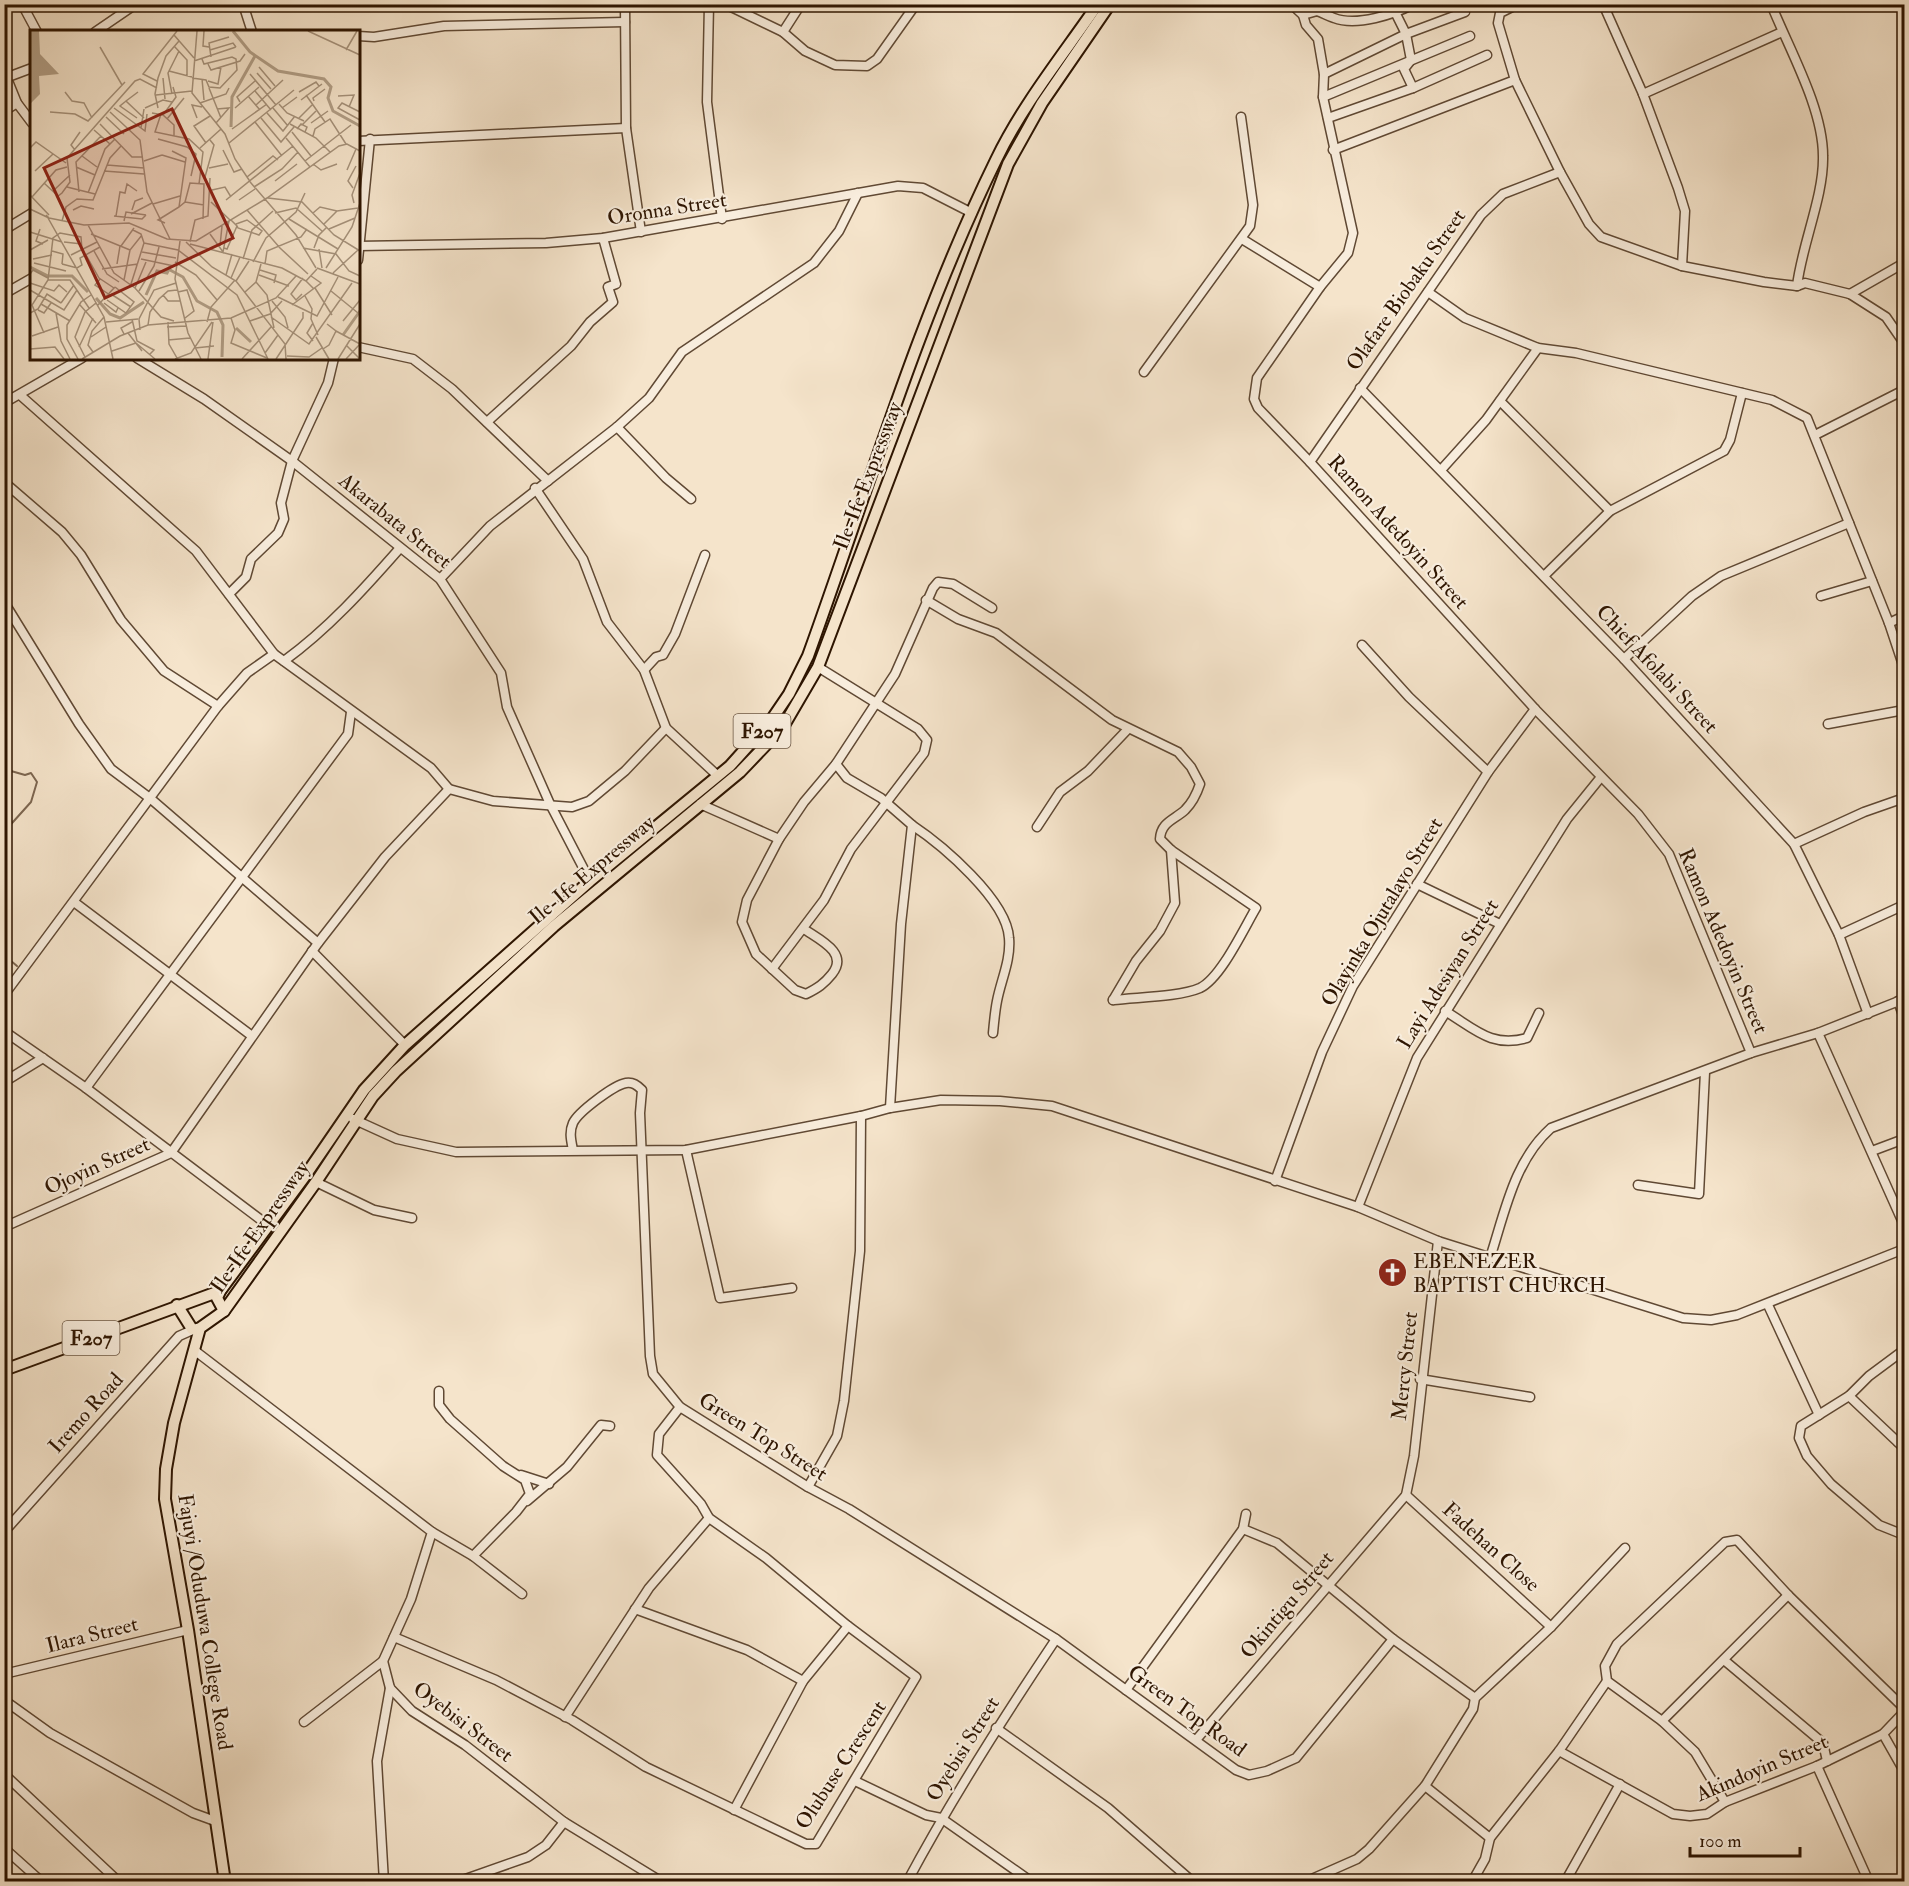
<svg xmlns="http://www.w3.org/2000/svg" width="1909" height="1886" font-family="'IM FELL Double Pica',serif">
<rect width="100%" height="100%" fill="#f5e4cb"/>
<filter id="stains"><feTurbulence type="fractalNoise" baseFrequency=".00333" numOctaves="4"/><feColorMatrix values="0 0 0 0 .2 0 0 0 0 .09 0 0 0 0 .02 0 0 0 .5 -.17"/></filter>
<radialGradient id="worn" r=".72"><stop offset=".6" stop-color="#630" stop-opacity="0"/><stop offset="1" stop-color="#630" stop-opacity=".3"/></radialGradient>
<g fill="none" stroke-linecap="round" stroke-linejoin="round">
<!-- stream -->
<g stroke="#7d6751" stroke-width="2">
<polyline points="4,769 25,775 31,773 37,782 31,802 4,832"/>
<polyline points="4,955 17,966"/>
</g>
<defs>
<g id="minor">
<polyline points="22,4 37,32"/>
<polyline points="243,4 252,32"/>
<polyline points="625,4 626,128 641,232"/>
<polyline points="709,4 707,102 722,219"/>
<polyline points="725,4 783,32 805,51 835,65 867,66 877,59 916,4"/>
<polyline points="1291,4 1303,15 1306,25 1318,39 1324,74 1323,97 1353,233 1348,253 1320,287 1257,378 1254,399 1258,408 1310,462 1535,709 1638,814 1669,854 1751,1053"/>
<polyline points="1518,4 1500,13 1498,23 1515,80 1560,172 1589,224 1601,237 1682,266 1764,282 1797,286 1805,283 1850,294 1886,317 1904,343"/>
<polyline points="1603,4 1643,94 1678,188 1685,211 1682,266"/>
<path d="M1771,4c18,45 52,104 52,152 1,40 -21,88 -26,130"/>
<polyline points="1396,14 1406,34 1411,60 1404,69 1413,88"/>
<path d="M1303,15l14,-4c6,2 11,5 17,7 23,9 60,-4 80,-14"/>
<polyline points="95,32 136,4"/>
<polyline points="783,32 801,4"/>
<polyline points="358,36 374,37 444,26 625,22"/>
<polyline points="4,71 17,103 32,123"/>
<polyline points="1324,74 1406,34 1465,12"/>
<polyline points="8,77 32,68"/>
<polyline points="1643,94 1782,32"/>
<polyline points="1323,97 1470,36"/>
<polyline points="4,111 17,103"/>
<polyline points="1328,118 1413,88 1487,55"/>
<polyline points="358,141 626,128"/>
<polyline points="1333,150 1515,80"/>
<polyline points="4,230 32,213"/>
<polyline points="1242,239 1320,287"/>
<polyline points="358,246 546,243 603,238 898,186 923,188 972,213"/>
<polyline points="358,260 370,139"/>
<polyline points="1428,292 1465,318 1538,348 1576,353 1772,400 1807,418 1889,623 1904,668"/>
<polyline points="4,294 32,278"/>
<polyline points="1850,294 1904,263"/>
<polyline points="358,347 413,359 452,389 548,481"/>
<polyline points="137,358 204,399 292,461 440,579 501,673 507,707 550,804 590,881"/>
<polyline points="1144,372 1250,226 1253,205 1241,117"/>
<polyline points="1360,388 1624,659 1794,844 1839,935 1868,1014"/>
<polyline points="20,395 196,551 274,654 431,768 449,789 493,801 572,807 589,801 625,771 666,728"/>
<polyline points="1500,401 1610,511"/>
<polyline points="4,403 82,358"/>
<polyline points="487,422 571,346 590,322 613,302 608,287 616,284 603,238"/>
<polyline points="617,427 666,478 691,499"/>
<polyline points="1815,435 1904,390"/>
<polyline points="1310,462 1481,215 1503,194 1560,172"/>
<polyline points="1441,470 1486,420 1538,348"/>
<polyline points="4,482 62,532 81,555 121,620 164,671 218,706"/>
<polyline points="535,488 583,559 607,622 644,670 666,728 718,776"/>
<polyline points="1544,576 1610,511 1724,451 1730,440 1742,393"/>
<polyline points="440,579 490,526 617,427 649,398 682,352 814,263 839,231 858,193"/>
<polyline points="229,594 246,577 251,559 278,533 284,519 281,503 292,461 328,383 334,358"/>
<polyline points="1821,596 1872,581"/>
<path d="M926,600l32,19 38,14 116,87 66,32 13,15 9,17c-3,9 -8,19 -15,26 -11,10 -24,12 -25,29l11,11 85,58c-12,20 -35,70 -56,80 -21,9 -62,9 -87,12"/>
<polyline points="4,602 79,724 111,769 151,799 318,943"/>
<polyline points="1889,623 1904,616"/>
<polyline points="1362,645 1409,697 1488,772"/>
<polyline points="1624,659 1692,596 1721,576 1849,523"/>
<path d="M284,661c44,-32 80,-72 116,-113"/>
<polyline points="644,670 656,657 663,655 675,634 705,555"/>
<polyline points="1828,724 1904,710"/>
<polyline points="836,764 847,778 881,798 912,825 901,924 890,1108"/>
<polyline points="700,804 779,839"/>
<path d="M912,825c30,20 95,75 97,113 2,22 -8,42 -12,63 -2,10 -3,21 -4,32"/>
<polyline points="1037,827 1060,792 1088,771 1128,729"/>
<polyline points="1794,844 1864,812 1904,798"/>
<polyline points="1417,884 1500,924"/>
<polyline points="74,902 252,1036"/>
<path d="M804,929c16,11 45,24 28,45 -8,10 -14,14 -26,20l-11,-4 -39,-36 -14,-32 5,-22 32,-61 25,-37 32,-38 59,-90 38,-86 5,-6 15,2 39,24"/>
<polyline points="1839,935 1904,905"/>
<polyline points="312,951 405,1045"/>
<polyline points="772,969 824,900 851,849 924,753 927,740 918,729 818,667"/>
<polyline points="4,995 218,706 247,673 274,654"/>
<polyline points="1113,1000 1136,961 1160,931 1175,903 1171,850"/>
<polyline points="1898,1001 1904,1018"/>
<path d="M1445,1011c30,18 46,37 82,27l12,-25"/>
<polyline points="4,1031 86,1088 269,1226"/>
<polyline points="1818,1033 1904,1225"/>
<polyline points="4,1082 43,1058"/>
<polyline points="86,1088 348,734 351,712"/>
<polyline points="353,1119 397,1139 456,1152 686,1150 861,1116 890,1108 941,1100 1000,1101 1052,1106 1358,1207 1438,1241 1683,1318 1711,1320 1737,1315 1904,1249"/>
<path d="M573,1150c-2,-10 -4,-18 0,-27 5,-11 41,-38 53,-40 7,-1 11,2 16,7l-2,23 10,243 3,18 27,33 128,80 41,22 207,130 180,131 13,5 18,-4 29,-13 97,-119"/>
<polyline points="686,1150 720,1298 792,1288"/>
<polyline points="1872,1151 1904,1139"/>
<polyline points="1275,1181 1322,1052 1353,986 1488,772 1535,709"/>
<polyline points="316,1182 374,1210 412,1218"/>
<polyline points="1638,1185 1699,1194 1705,1072"/>
<polyline points="1358,1207 1417,1058 1567,819 1601,777"/>
<polyline points="4,1227 171,1153 318,943 385,857 449,789"/>
<path d="M1490,1258c15,-46 24,-97 61,-130l200,-75 67,-20 86,-34"/>
<polyline points="1768,1305 1819,1415"/>
<polyline points="194,1350 432,1532 411,1599 383,1661 390,1688 412,1711 465,1745 564,1822 662,1882"/>
<polyline points="1904,1350 1869,1376 1849,1396 1801,1426 1799,1438 1807,1456 1831,1484 1879,1525 1904,1535"/>
<polyline points="1420,1379 1530,1397"/>
<polyline points="439,1391 439,1405 450,1419 503,1466 525,1480 530,1494 516,1512 473,1556"/>
<polyline points="1849,1396 1904,1448"/>
<polyline points="1898,1442 1904,1435"/>
<polyline points="521,1475 549,1484"/>
<polyline points="808,1487 837,1436 844,1401 860,1251 861,1116"/>
<polyline points="1406,1495 1551,1627"/>
<polyline points="527,1501 567,1467 601,1425 610,1426"/>
<polyline points="1243,1529 1277,1543 1393,1639 1475,1698"/>
<polyline points="4,1532 179,1336 197,1328"/>
<polyline points="432,1532 473,1556 522,1594"/>
<polyline points="635,1609 747,1650 803,1681"/>
<polyline points="394,1637 496,1680 572,1720 646,1767 806,1844 816,1844 916,1677 848,1626 766,1558 709,1518 701,1504 657,1455 659,1434 680,1407"/>
<polyline points="1724,1660 1823,1743 1827,1761"/>
<polyline points="4,1674 188,1630"/>
<polyline points="1126,1690 1243,1529 1246,1514"/>
<polyline points="4,1700 50,1733 193,1813 215,1821"/>
<polyline points="565,1717 649,1588 709,1518"/>
<polyline points="1662,1721 1788,1595"/>
<polyline points="304,1722 383,1661"/>
<polyline points="996,1728 1108,1808 1193,1882"/>
<polyline points="1883,1734 1904,1771"/>
<polyline points="1196,1740 1406,1495 1414,1456 1438,1241"/>
<polyline points="1559,1751 1673,1814 1690,1816 1707,1814 1725,1802 1817,1766 1883,1734 1904,1712"/>
<polyline points="1817,1766 1869,1882"/>
<polyline points="4,1774 119,1882"/>
<polyline points="855,1781 926,1815 941,1818 1032,1882"/>
<polyline points="1425,1786 1490,1838"/>
<polyline points="1725,1802 1695,1752 1662,1721 1607,1681 1605,1666 1617,1644 1725,1542 1737,1540 1788,1595 1904,1708"/>
<polyline points="734,1810 803,1681 848,1626"/>
<polyline points="4,1848 42,1882"/>
<polyline points="384,1882 377,1761 390,1688"/>
<polyline points="457,1882 528,1857 546,1845 564,1822"/>
<path d="M907,1882c45,-84 96,-164 149,-243"/>
<polyline points="1305,1882 1357,1859 1369,1849 1425,1786 1473,1709 1475,1698 1551,1627 1625,1548"/>
<polyline points="1472,1882 1485,1859 1490,1838 1559,1751 1607,1681"/>
<polyline points="1565,1882 1620,1784"/>
</g>
<g id="major">
<polyline points="177,1305 192,1329"/>
<path d="M224,1311l-7,-13 3,-7 85,-115 59,-86 41,-45 185,-164 140,-115 42,-47 17,-25 19,-38c60,-166 110,-337 188,-496 27,-56 67,-105 102,-156"/>
<polyline points="4,1370 220,1291"/>
<polyline points="225,1882 188,1630 165,1499 166,1469 174,1423 200,1328 224,1311 316,1182 373,1096 396,1071 554,926 740,772 783,727 818,667 1008,164 1042,103 1110,4"/>
</g>
</defs>
<!-- minor casing -->
<use href="#minor" stroke="#604934" stroke-width="11"/>
<!-- major casing -->
<use href="#major" stroke="#2e1501" stroke-width="14"/>
<!-- minor -->
<use href="#minor" stroke="#f8eddd" stroke-width="8"/>
<!-- major -->
<use href="#major" stroke="#f5e4cb" stroke-width="10"/>
</g>
<!-- icons -->
<defs>
<symbol id="church-disc" viewBox="-11 -11 22 22"><circle r="9.5" fill="#8f2418" stroke="#f8eddd"/><path d="M-1.2-6h2.4v3.5h3.3v2.4h-3.3V6h-2.4V-.1h-3.3v-2.4h3.3Z" fill="#fff"/></symbol>
</defs>
<g fill-rule="evenodd">
<use href="#church-disc" x="1376" y="1256" width="33" height="33"/>
</g>
<g text-anchor="middle" dominant-baseline="central" stroke-width="4.5" stroke-linejoin="round" paint-order="stroke">
<!-- shield labels -->
<g fill="#f8eddd" stroke="#6b5643" stroke-width="1.5">
<rect x="733.5" y="714" width="57" height="34" rx="4.5"/>
<rect x="62.5" y="1321" width="57" height="34" rx="4.5"/>
</g>
<g font-size="20" font-weight="bold" fill="#2e1501">
<text x="762" y="731">F207</text>
<text x="91" y="1338">F207</text>
</g>
<!-- street labels -->
<g font-size="21" fill="#2e1501" stroke="#f8eddd">
<text transform="translate(667 209) rotate(-9)">Oronna Street</text>
<text transform="translate(1406 290) rotate(-55)">Olafare Biobaku Street</text>
<text transform="translate(868 476) rotate(-69)">Ile-Ife Expressway</text>
<text transform="translate(395 521) rotate(39)">Akarabata Street</text>
<text transform="translate(1398 532) rotate(48)">Ramon Adedoyin Street</text>
<text transform="translate(1657 669) rotate(47)">Chief Afolabi Street</text>
<text transform="translate(592 870) rotate(-40)">Ile-Ife Expressway</text>
<text transform="translate(1382 912) rotate(-59)">Olayinka Ojutalayo Street</text>
<text transform="translate(1723 941) rotate(67)">Ramon Adedoyin Street</text>
<text transform="translate(1448 974) rotate(-58)">Layi Adesiyan Street</text>
<text transform="translate(97 1166) rotate(-24)">Ojoyin Street</text>
<text transform="translate(260 1227) rotate(-55)">Ile-Ife Expressway</text>
<text transform="translate(1405 1366) rotate(-84)">Mercy Street</text>
<text transform="translate(86 1413) rotate(-48)">Iremo Road</text>
<text transform="translate(763 1437) rotate(32)">Green Top Street</text>
<text transform="translate(1491 1547) rotate(42)">Fadehan Close</text>
<text transform="translate(1287 1605) rotate(-50)">Okintigu Street</text>
<text transform="translate(205 1622) rotate(81)">Fajuyi /Oduduwa College Road</text>
<text transform="translate(92 1635) rotate(-14)">Ilara Street</text>
<text transform="translate(1187 1711) rotate(36)">Green Top Road</text>
<text transform="translate(463 1722) rotate(37)">Oyebisi Street</text>
<text transform="translate(963 1749) rotate(-58)">Oyebisi Street</text>
<text transform="translate(841 1765) rotate(-57)">Olubuse Crescent</text>
<text transform="translate(1762 1768) rotate(-23)">Akindoyin Street</text>
</g>
<!-- poi labels -->
<g font-size="21" fill="#2e1501" stroke="#f8eddd" text-anchor="start">
<text x="1413" y="1261">EBENEZER<tspan x="1413" dy="24">BAPTIST CHURCH</tspan></text>
</g>
</g>
<!-- overview -->
<g transform="translate(30 30)">
<rect width="330" height="330" fill="#f5e4cb"/>
<path d="M0,1h9l1,23 19,20 -20,2 1,18 -10,10z" fill="#b19e86"/>
<path fill="none" stroke="#b19e86" stroke-width="3" d="M203,1l17,21 28,19 46,8 7,8 -3,11 5,13 27,15M201,97l1,-30 23,-41M0,237l18,9h24l16,16M140,240l13,7 14,24 20,11 6,13 -1,32M116,265l11,-24 10,2 3,-6M66,268l14,16 10,4 24,-16M206,298l15,14M313,305l17,-24"/>
<path fill="none" stroke="#a5917a" stroke-width="1.5" d="M167,1l-5,62 33,41 10,25 16,24 45,52 20,33M174,1l-1,15 6,1M278,1l52,24M144,5l20,23M144,16l13,14v16M70,17l22,38M180,20l23,-7 3,4M316,20l11,-19M181,27l-2,-14 20,-6M164,31l42,-14M178,34l3,6 29,-9 5,-7M229,37l16,19M139,41l23,6M227,43l14,16M220,44l26,31M133,48l2,21M162,48l14,2 3,7 11,1 17,-18 -1,-11 -4,-2 -28,7 -2,-5M172,49l2,21M127,51l-14,-7 34,-43M178,51l10,3 3,-17M179,58l12,30M225,61l16,19M35,62l7,9 12,2 8,15M108,62l-12,9 18,17M269,62l17,-10 3,4M142,64l-4,-21 11,-22M126,65l36,-4M276,65l19,27M218,66l12,14M308,66l16,-1 -5,12M271,70l21,-16M96,71l-6,5 17,12M284,71l-1,-3 12,-9M210,72l-3,-5 18,-16M170,73l26,-9 3,-6M249,74l8,9 17,8M226,75l27,-25M84,78l31,23 2,-17M115,78l18,-8 9,2M128,78l-3,-14 3,-16 8,-22 13,-15M205,78l24,-21M243,78l15,18M252,78l15,-11M20,82l25,2 13,7 37,-39M80,82l30,28 7,52 23,47M330,82l-18,-9 -4,5 22,12M122,83l11,2 11,10v11M237,83l16,18 12,-15M131,84l-6,18 34,7 14,13 -4,32M133,85l13,-18 -3,-10M76,87l18,17M167,88l-5,-13 10,2M231,88l20,24 13,-15M269,88l13,-13M137,89l17,-21M225,92l27,34M186,93l13,-15 -12,1M281,93l17,-12M70,94l32,33h11M260,94l26,14 14,14M272,95l14,-14M111,98l3,-19M202,99l35,-25M267,99l4,-5 6,3 -2,5M64,100l16,14M262,102l19,24M283,106l2,-7 15,-10 16,25M256,108l24,29M128,109l29,8 9,7 -5,22M176,113l-12,-17 16,-10M199,113l65,-53M0,118l6,-6 30,21M170,118l21,-19M45,120l-4,-5 9,-13M193,120l11,22 8,-3M132,125l23,7M52,126l15,11M114,131l18,-6M275,131l46,-36M283,134l8,6 16,-6M77,135l37,3M46,137l19,8M179,138l19,-4M317,140l9,-21M5,141l18,-17M74,141l40,3M175,147l9,-32 -4,-5M217,147l26,-21 5,4M245,151l22,-17M14,153l14,13 4,-3 8,-11 -3,-24 68,-77 5,-2 17,9M37,157l28,7M224,157l28,-18 16,-17M323,158l-5,-7 8,-15M182,160l13,-3 6,10M23,161l17,-16M49,162l-3,-30 25,-26M58,163l17,-44 10,-10M0,165l19,20M2,167l24,-27 11,-3M238,168l34,4 32,33 26,16M196,170l67,-54M209,170l16,-11M155,172l19,3M181,172l19,18M324,173l-2,-8 8,-22M123,174l27,-8M149,177l6,-5 5,-19 14,1 -1,35M0,179l19,9 -3,-3M43,180l8,-4 13,3M102,180l3,-9 8,-3M217,180l33,38 28,26M245,183l21,-5 26,23M283,183l7,-6 17,4 21,-3M101,184l21,-11M84,186l28,3 4,-4M86,186l4,-24 5,1 2,-9 10,7M18,188l56,99 9,42M19,188l35,7 45,-2 38,16 29,2 71,-43 72,-52 8,-2 13,7M259,189l49,30M201,190l6,6 1,2 21,7 3,-4 -15,-11 -11,4M32,191l4,-14 11,-8 16,1 17,-42 11,-12M94,191l2,-9 20,3M135,193l-7,-3 21,-13 7,-49 -14,-7M294,194l13,-13M58,195l26,48 21,15 26,29 13,4M10,199l-4,12 7,3M299,199l26,-11M0,202l32,10M61,204l39,16M180,204l13,18 6,-31M150,211l-5,38 13,54 13,26M34,212l18,2M156,212l26,25 24,14 49,63 1,15M160,212l5,-22 13,-4 2,-38M114,213l34,7 59,45 31,64M160,214l92,24 24,13M91,216l13,-18M190,216l2,-20M194,218l3,1 10,-23M273,218l33,6 13,17 11,5M284,218l5,-13 8,-8M289,219l3,19M0,220l18,-10M22,221l11,3 -1,10M64,221l13,23 12,8M112,222l34,6M41,225l26,-13M56,225l13,23 15,10M3,229l19,-4M111,229l33,7M213,229l9,-29 21,-19M145,232l21,13 21,25M223,232l13,-24 30,-26 9,-19M4,233l32,8M32,234l15,4 5,-3 -2,-7 20,-11M87,234l3,-18M235,234l2,-13 34,-14 6,-8M287,238l43,16M296,238l26,-41 8,-24M72,239l36,-5M230,240l16,5 -2,8M303,243l25,-23M0,244l3,-4 15,8M196,245l6,-21M229,245l30,11M201,248l9,-21M70,249l-5,6 15,10M18,250h22l19,28M94,250l6,-30 12,-15M206,251l13,-20M226,252l11,13 7,33M0,253l24,8 5,-6 8,7M101,254l13,-41 -3,-9 -8,-4M105,258l11,-26M285,258l17,27M284,259l-8,-8 11,-12M0,260l34,20 13,-20M109,261l15,-25 5,-19M301,261l27,22M148,262l9,-2 7,21 -9,7M215,262l11,-10 5,-18M81,264l20,13M272,264l-6,6 -5,-6 12,-16M133,265l5,6h12M275,266l7,13 -1,10 7,16M248,267l39,19 21,-39M77,270l19,13 8,-11 -19,-15M242,271l13,16 3,11M31,273l13,-18M74,273l12,9 2,-4M11,274l29,17M50,275l16,18M68,275l17,-18M262,275l29,-22 -10,-7M8,280l6,3 7,-10M0,283l8,-4 9,-15 14,9M26,283l5,28 9,18M241,287l38,27 43,-61M201,288l4,12 -4,13 36,15M102,289l5,22 17,9 -4,4M220,291l20,-7 12,-13M313,291l17,-21M76,292l32,-3M138,292l1,22 8,14M177,292l4,-15 24,-27M118,295l2,-13 9,-13 9,-8 9,-1M137,297l19,-1M110,300l-1,-11 15,-29 22,-7M306,301l24,13M14,303l-12,-28 16,-25 5,-42 7,-5 21,4 1,13M98,303l14,18M94,304l-3,-6 11,-6M2,306l26,-9M61,307l15,-10M286,307l13,22M138,310l22,-2M283,311l-6,-8 6,-10M106,313l19,16M317,316l13,13M49,317l14,-29M165,318l19,-2M0,319l25,-2 9,12M293,319l6,-4 7,-14 -9,-7M82,321l24,-8M63,322l-5,-7 4,-14 12,-14M235,323l13,-18M257,326l22,1 13,-9M55,327l-10,-20 10,-25 11,-9M48,329l-11,-20v-14l14,-23 10,-7M52,329l38,-23 28,-11 83,-7 45,-20 20,-22M145,329l16,-6 21,-31M178,329l5,-37M212,329l29,-32M246,329l27,-41v-6M308,329l22,-35M316,329l14,-15"/>
<path fill="#8f2418" fill-opacity="0.15" stroke="#8f2418" stroke-width="3" d="M142,79l61,129 -128,60 -61,-130z"/>
<rect width="330" height="330" fill="none" stroke="#2e1501" stroke-width="3"/>
</g>
<!-- margin -->
<rect width="1909" height="1886" fill="none" stroke="#f5e4cb" stroke-width="24"/>
<rect x="6" y="6" width="1897" height="1874" fill="none" stroke="#2e1501" stroke-width="3"/>
<rect x="12" y="12" width="1885" height="1862" fill="none" stroke="#2e1501" stroke-width="1.5"/>
<!-- scale -->
<path d="M1690 1847v9h110v-9" fill="none" stroke="#2e1501" stroke-width="3"/>
<text x="1699" y="1847" font-size="18" fill="#2e1501" stroke="#f8eddd" stroke-width="4.5" paint-order="stroke">100 m</text>
<rect width="100%" height="100%" filter="url(#stains)"/>
<rect width="100%" height="100%" fill="url(#worn)"/>
</svg>
